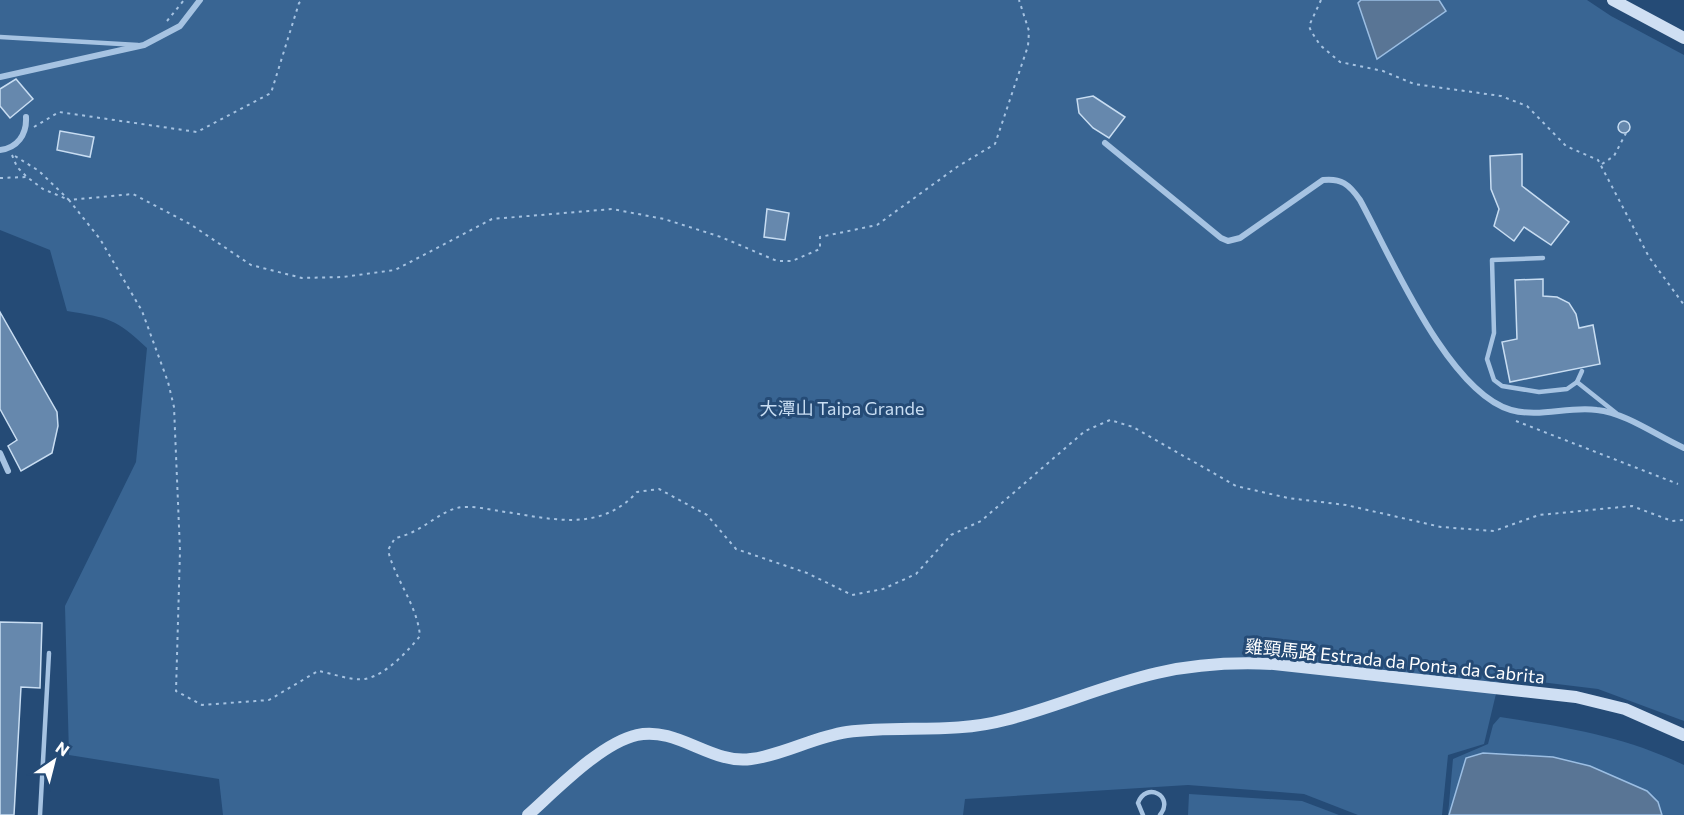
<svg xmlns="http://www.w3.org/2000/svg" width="1684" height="815" font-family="Commissioner,'Noto Sans SC',sans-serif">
<rect width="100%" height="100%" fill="#254b76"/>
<!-- green -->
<g fill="#396593">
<path d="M0,0h1587l24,16 73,39v666l-86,-32 -98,-12 -16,67 -36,11 -6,60h-84l-54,-21 -116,-9 -223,14 -2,16h-740l-4,-36 -150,-24 -4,-149 71,-144 11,-114c-32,-30 -38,-30 -80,-37l-17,-61 -50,-20z"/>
<path d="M1500,717c66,10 124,19 184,48v50h-236l5,-56 35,-15 5,-19z"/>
<polygon points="1189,794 1302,801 1339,815 1188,815"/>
</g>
<!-- water -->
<g fill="#597595" stroke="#9bbee3" stroke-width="1.5">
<polygon points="1361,0 1439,0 1446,11 1377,59 1358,3"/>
<polygon points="1483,753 1553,757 1590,766 1647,791 1658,802 1662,815 1449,815 1466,758"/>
</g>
<!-- building -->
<g fill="#6688ad" stroke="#c8ddf2" stroke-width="1.5">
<polygon points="16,79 33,99 10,118 0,106 0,89"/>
<polygon points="1093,96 1125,117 1109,138 1093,128 1079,113 1077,99"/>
<circle cx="1624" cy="127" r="6"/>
<polygon points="60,131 94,137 90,157 57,150"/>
<polygon points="1522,154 1522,186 1569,222 1551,245 1524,227 1514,241 1494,226 1499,209 1491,189 1490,156"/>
<polygon points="767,209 789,213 785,240 764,237"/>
<polygon points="1543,279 1543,296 1557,297 1569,303 1576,314 1579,328 1593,325 1600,364 1510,382 1502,342 1517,339 1515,280"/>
<polygon points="0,312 57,412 58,426 52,453 21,471 8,446 17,440 0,409"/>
<polygon points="0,622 42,623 40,688 21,687 14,815 0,815"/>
</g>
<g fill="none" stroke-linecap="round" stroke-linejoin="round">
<!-- path -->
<g stroke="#a6c3e2" stroke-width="2" stroke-dasharray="3 4.5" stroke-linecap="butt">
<polyline points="1321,0 1309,26 1311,31 1320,45 1340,62 1383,71 1414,84 1501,96 1527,106 1566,146 1598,160 1649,257 1684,305"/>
<polyline points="167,21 184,0"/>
<polyline points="34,127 59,112 197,132 271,93 299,3 303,0"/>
<path d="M12,155l5,12 10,10 16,12 26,11 31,39 42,72 26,71 6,25 6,144 -4,140 26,14 67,-5 49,-29c13,2 33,10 47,8 21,-4 43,-28 55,-43 -3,-32 -25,-56 -32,-86l7,-12c26,-5 42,-25 62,-30 12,-3 30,1 42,3 50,7 100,23 138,-19l22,-3 48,26 29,34 71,24 45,22 31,-6 33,-15 35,-39 30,-14 104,-90 25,-11 23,7 103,59 52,12 58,7 95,22 53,4 45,-16 93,-9 40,15 12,-1"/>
<polyline points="15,156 39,171 69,200 133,194 190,224 251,265 302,278 343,277 395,270 492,219 612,209 664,219 721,237 777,261 792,261 820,249 820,237 877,225 957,167 995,144 1028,46 1029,31 1019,0"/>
<polyline points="1602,164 1614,156 1626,133"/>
<polyline points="0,178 27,177"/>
<polyline points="1516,421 1678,484"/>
</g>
<!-- lane -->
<g stroke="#a6c3e2" stroke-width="4.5">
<polyline points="0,37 138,45"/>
<polyline points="1543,258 1492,260 1494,333 1487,359 1494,380 1502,386 1539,392 1567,389 1577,382 1616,413"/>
<polyline points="1577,382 1582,371"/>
<polyline points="40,815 49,653"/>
<path d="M1143,815l-5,-12c8,-22 37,-7 22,12"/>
</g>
<!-- street -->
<g stroke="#a6c3e2" stroke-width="6">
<polyline points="0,77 144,45 180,26 200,0"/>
<path d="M1105,143l116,95 7,3 12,-3 83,-58c18,-2 26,4 37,20 30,55 88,192 151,210 29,8 57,-4 86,0 29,3 60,26 87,38"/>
<path d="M0,150c17,-2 27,-15 26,-33"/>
<polyline points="0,453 8,471"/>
</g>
<!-- secondary -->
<g stroke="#cfdff3" stroke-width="12">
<polyline points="1613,0 1684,38"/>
<path d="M528,815c28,-25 73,-72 109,-80 40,-9 75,30 114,24 33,-4 62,-22 96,-27 53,-7 106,2 158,-12 51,-13 100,-35 152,-47 39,-9 77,-11 117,-9l302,33 49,12 59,26"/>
</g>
</g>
<g text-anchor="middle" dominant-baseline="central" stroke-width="6" stroke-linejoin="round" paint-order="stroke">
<!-- park labels -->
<g font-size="18" fill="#c8ddf2" stroke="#254b76">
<text x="842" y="408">大潭山 Taipa Grande</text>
</g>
<!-- street labels -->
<g font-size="18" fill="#fff" stroke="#254b76">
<text transform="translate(1395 661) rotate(6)">雞頸馬路 Estrada da Ponta da Cabrita</text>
</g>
</g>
<!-- north arrow -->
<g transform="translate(54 761) rotate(35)" stroke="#254b76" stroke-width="4.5" paint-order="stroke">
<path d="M0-4.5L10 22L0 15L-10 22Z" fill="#ffffff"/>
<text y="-9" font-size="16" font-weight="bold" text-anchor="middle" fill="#ffffff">N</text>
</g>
</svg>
